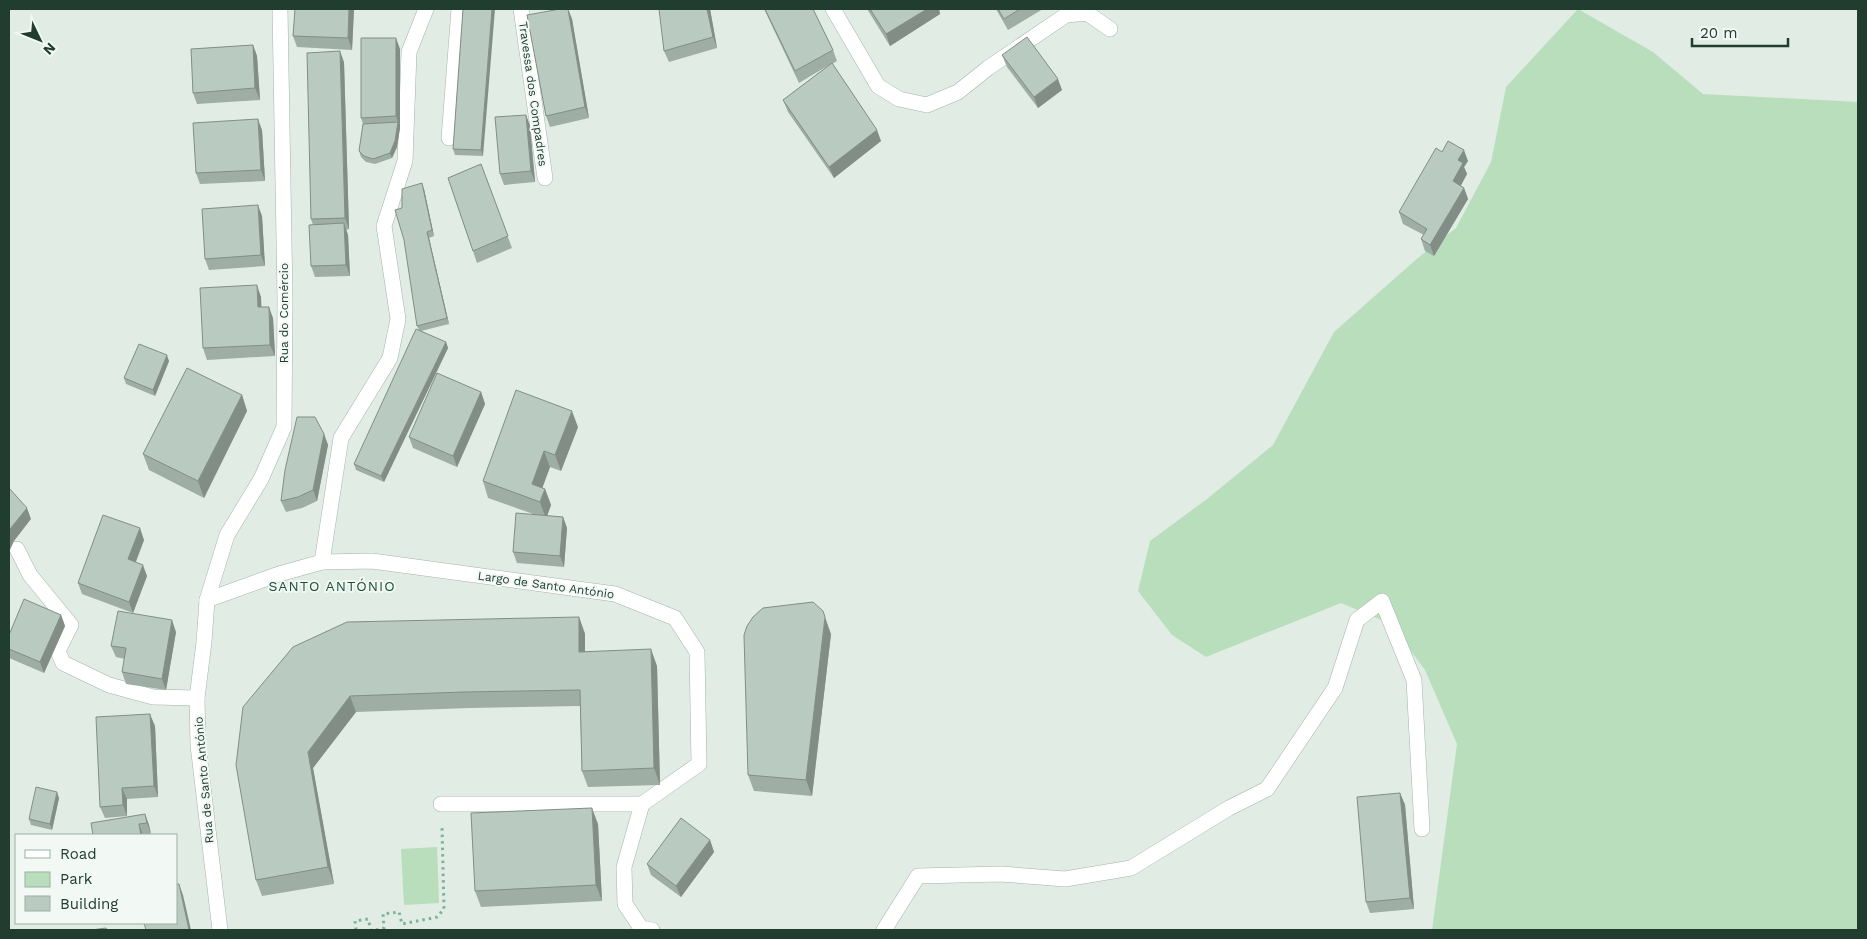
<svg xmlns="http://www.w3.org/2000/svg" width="1867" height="939" font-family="'Work Sans',sans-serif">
<rect width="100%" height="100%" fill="#e1ece5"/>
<!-- green -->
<g fill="#b9debc">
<polygon points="1578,9 1653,52 1703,94 1858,102 1858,930 1432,930 1457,744 1425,670 1391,624 1341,603 1206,657 1172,635 1138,591 1150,541 1207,499 1273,445 1334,332 1419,257 1456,228 1491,162 1506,87"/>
<polygon points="437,847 439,903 404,905 401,849"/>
</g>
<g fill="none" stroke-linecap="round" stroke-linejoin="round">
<defs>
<g id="lane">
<polyline points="642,804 624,867 625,904 641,928 652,930"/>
<polyline points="884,930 918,876 1001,874 1065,879 1131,868 1229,808 1267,789 1335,688 1357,620 1382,601 1414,680 1422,829"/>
</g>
<g id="street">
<polyline points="521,9 545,178"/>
<polyline points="833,9 878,86 899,99 927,105 958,92 988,68 1066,15 1087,13 1110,29"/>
<polyline points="449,138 459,9"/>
<polyline points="17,549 30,575 71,625 58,651 63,663 109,685 153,697 197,698"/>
<polyline points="322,562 341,438 390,358 398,319 384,226 405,161 409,52 426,9"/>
<polyline points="207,600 279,574 322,562 372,561 615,594 675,618 697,652 699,764 642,804 441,804"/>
<polyline points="220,930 198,745 197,698 204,642 207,600 227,535 261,479 284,427 285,299 280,9"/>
</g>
</defs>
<!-- lane casing -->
<use href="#lane" stroke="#a4b4ab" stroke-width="16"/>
<!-- street casing -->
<use href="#street" stroke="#a4b4ab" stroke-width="16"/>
<!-- path -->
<g stroke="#80b198" stroke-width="3" stroke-dasharray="2.5 4" stroke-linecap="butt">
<polyline points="356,930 355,921 368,919 371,930"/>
<polyline points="376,930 384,928 383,914 399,912 402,924 437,917 444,909 442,827"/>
</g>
<!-- lane -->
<use href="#lane" stroke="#fff" stroke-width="15"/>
<!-- street -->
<use href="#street" stroke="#fff" stroke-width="15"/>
</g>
<!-- wall -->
<g fill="#9faea5">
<polygon points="295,9 354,9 352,50 297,47 293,36"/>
<polygon points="463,9 483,156 455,155 453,149"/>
<polygon points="568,9 572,19 589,118 550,127 546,116"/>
<polygon points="710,9 717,48 669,62 664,51"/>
<polygon points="764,9 813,9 833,50 837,61 832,64 881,141 834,178 788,112 783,100 829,65 799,83"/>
<polygon points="867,9 939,9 940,14 890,46"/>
<polygon points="996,9 1043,9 1008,30"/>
<polygon points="253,45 257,56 260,100 197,104 193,93"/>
<polygon points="400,49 400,128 397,147 392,158 375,164 366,162 361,157 359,151 363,124 361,118"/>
<polygon points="1002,55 1062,90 1038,108 1007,67"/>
<polygon points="344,62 349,229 346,230 348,235 350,276 315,277 311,266 313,225 311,219"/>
<polygon points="526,115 530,126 535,182 504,185 500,174"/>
<polygon points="262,130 265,181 200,184 196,173"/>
<polygon points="1442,152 1468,161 1464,167 1467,174 1460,186 1464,188 1468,199 1434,256 1425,251 1421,239 1424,235 1403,224 1399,212"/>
<polygon points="481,164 512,248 477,263 448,178"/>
<polygon points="424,189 434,236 429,238 449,324 421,331 446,342 448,348 384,482 356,470 354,464 419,330 417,326 402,208"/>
<polygon points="262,216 265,266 209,270 205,259"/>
<polygon points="261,297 261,307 273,318 275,356 207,360 203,348"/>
<polygon points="169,361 155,396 126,384 124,378"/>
<polygon points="481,392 485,404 457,467 413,448 409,437"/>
<polygon points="242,395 247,411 204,498 149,470 143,454"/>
<polygon points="578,427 561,471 550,467 542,488 545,489 551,505 547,516 563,517 567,528 564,567 517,563 513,552 536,515 488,498 483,481"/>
<polygon points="324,434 328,445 317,501 302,508 286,512 281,501"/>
<polygon points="144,540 136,562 147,576 133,613 82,594 78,583"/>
<polygon points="61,615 65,626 44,673 9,658 9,635"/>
<polygon points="579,617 585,634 585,651 657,666 660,785 588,787 582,771 580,706 470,708 356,712 313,768 334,884 262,896 256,880 243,707"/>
<polygon points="176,632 166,690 126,684 122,672 125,659 116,657 111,646"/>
<polygon points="831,634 812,796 754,791 748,775"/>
<polygon points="155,726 158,797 127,799 127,816 105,818 100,807"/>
<polygon points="1400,793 1405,805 1414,909 1370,913 1366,902"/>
<polygon points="59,798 52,830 31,825 29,819"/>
<polygon points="145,814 149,825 151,834 143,835 93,835"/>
<polygon points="598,824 602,901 481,907 475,891"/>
<polygon points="710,840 714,852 681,897 651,875 647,864"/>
</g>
<!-- shaded-wall -->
<g fill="#828d86">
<polygon points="349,9 354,9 352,50 348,38"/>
<polygon points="492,9 495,9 483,156 481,150"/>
<polygon points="568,9 572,19 589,118 585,107"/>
<polygon points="707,9 710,9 717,48 713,37"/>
<polygon points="927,9 939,9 940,14 890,46 886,34"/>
<polygon points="396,38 400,49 400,128 397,147 392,158 390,153 398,122 396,116"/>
<polygon points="253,45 257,56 260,100 255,88"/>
<polygon points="340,51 344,62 349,229 345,218"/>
<polygon points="1058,79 1062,90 1038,108 1034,97"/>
<polygon points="526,115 530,126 535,182 531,171"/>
<polygon points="258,119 262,130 265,181 261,170"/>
<polygon points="877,130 881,141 834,178 829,167"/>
<polygon points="1464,150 1468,161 1464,167 1467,174 1457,193 1453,181 1458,160"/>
<polygon points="422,183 424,189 434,236 432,230"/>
<polygon points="1464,188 1468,199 1434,256 1430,245"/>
<polygon points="258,205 262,216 265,266 261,255"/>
<polygon points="344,223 348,235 350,276 346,265"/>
<polygon points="427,232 429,238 449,324 447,318"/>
<polygon points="257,285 261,297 262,318 258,307"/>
<polygon points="269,307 273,318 275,356 270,345"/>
<polygon points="446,342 448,348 384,482 381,476"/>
<polygon points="167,355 169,361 155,396 153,390"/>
<polygon points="481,392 485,404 457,467 453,456"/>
<polygon points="242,395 247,411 204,498 198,481"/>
<polygon points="572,411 578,427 561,471 555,455"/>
<polygon points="324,434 328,445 317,501 313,490"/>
<polygon points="544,451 550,467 538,500 532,484"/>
<polygon points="545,489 551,505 546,519 540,502"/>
<polygon points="27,508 31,519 14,541 9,552 9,533 10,529"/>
<polygon points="563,517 567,528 564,567 560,556"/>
<polygon points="140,528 144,540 132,571 128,559"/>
<polygon points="143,565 147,576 133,613 129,602"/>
<polygon points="61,615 65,626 44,673 40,662"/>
<polygon points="579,617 585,634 585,668 579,652"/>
<polygon points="825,617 831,634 812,796 806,780"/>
<polygon points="172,620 176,632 166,690 162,679"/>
<polygon points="651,649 657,666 660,785 654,768"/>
<polygon points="350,696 356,712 313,768 334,884 328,867 308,752"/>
<polygon points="150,714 155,726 158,797 154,786"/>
<polygon points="122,788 127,799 127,816 123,805"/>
<polygon points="57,792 59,798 52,830 50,824"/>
<polygon points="1400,793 1405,805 1414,909 1410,898"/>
<polygon points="592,808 598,824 602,901 596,885"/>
<polygon points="145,814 149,825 151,834 147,823"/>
<polygon points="139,824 143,835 141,835"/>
<polygon points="710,840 714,852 681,897 676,886"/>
<polygon points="179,884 183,895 191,930 189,930"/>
</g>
<!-- building -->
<g fill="#b9cac0" stroke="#828d86">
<polygon points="295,9 349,9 348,38 293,36"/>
<polygon points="463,9 492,9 481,150 453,149"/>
<polygon points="560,9 568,9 585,107 546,116 527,15"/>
<polygon points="659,9 707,9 713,37 664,51"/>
<polygon points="765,9 813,9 833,50 795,71"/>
<polygon points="870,9 927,9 886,34"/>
<polygon points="998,9 1020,9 1004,19"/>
<polygon points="1027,37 1058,79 1034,97 1002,55"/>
<polygon points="361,38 396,38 396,116 361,118"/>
<polygon points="253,45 255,88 193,93 191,49"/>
<polygon points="340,51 345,218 311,219 307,53"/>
<polygon points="832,63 877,130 829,167 783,100"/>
<polygon points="526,115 531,171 500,174 495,117"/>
<polygon points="258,119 261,170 196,173 193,123"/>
<polygon points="398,122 395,141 390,153 373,159 364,156 359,151 363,124"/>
<polygon points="1448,141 1464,150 1458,160 1463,163 1453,181 1464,188 1430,245 1421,239 1427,229 1399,212 1436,148 1442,152"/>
<polygon points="481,164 508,236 473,251 448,178"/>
<polygon points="422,183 432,230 427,232 447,318 417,326 404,240 395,210 402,208 402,189"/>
<polygon points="258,205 261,255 205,259 202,209"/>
<polygon points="344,223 346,265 311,266 309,225"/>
<polygon points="257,285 258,307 269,307 270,345 203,348 200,288"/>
<polygon points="416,329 446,342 381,476 354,464"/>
<polygon points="139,344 167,355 153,390 124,378"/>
<polygon points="187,368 242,395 198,481 143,454"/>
<polygon points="437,373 481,392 453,456 409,437"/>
<polygon points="516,390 572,411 555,455 544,451 532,484 545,489 540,502 483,481"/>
<polygon points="297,417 315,417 324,434 313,490 298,497 281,501 285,470"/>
<polygon points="9,488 27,508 10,529 9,533"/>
<polygon points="516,513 563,517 560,556 513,552"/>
<polygon points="103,515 140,528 128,559 143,565 129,602 78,583"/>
<polygon points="24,599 61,615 40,662 9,649 9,635"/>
<polygon points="813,602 823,611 825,617 806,780 748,775 744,635 747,626 753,617 763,608"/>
<polygon points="118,611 172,620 162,679 122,672 126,648 111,646"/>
<polygon points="579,617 579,652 651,649 654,768 582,771 580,690 464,692 350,696 308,752 328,867 256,880 236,765 243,707 293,647 347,622"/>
<polygon points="150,714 154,786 122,788 123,805 100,807 96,717"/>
<polygon points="36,787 57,792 50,824 29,819"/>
<polygon points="1400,793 1410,898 1366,902 1357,797"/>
<polygon points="592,808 596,885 475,891 471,813"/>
<polygon points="145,814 147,823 139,824 141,835 93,835 91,823"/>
<polygon points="681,818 710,840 676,886 647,864"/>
<polygon points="176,884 179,884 189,930 146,930 144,923 176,923"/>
<polygon points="106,928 107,930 91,930"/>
</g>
<g text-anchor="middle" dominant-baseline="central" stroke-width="4" stroke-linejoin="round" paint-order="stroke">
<!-- street labels -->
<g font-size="12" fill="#213d30" stroke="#f2f8f4">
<text transform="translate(533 94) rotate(82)">Travessa dos Compadres</text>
<text transform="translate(284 313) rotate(-90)">Rua do Comércio</text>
<text transform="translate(546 585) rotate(8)">Largo de Santo António</text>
<text transform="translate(204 780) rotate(-95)">Rua de Santo António</text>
</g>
<!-- neighbourhood labels -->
<g font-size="14" letter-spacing="1" fill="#1c503a" stroke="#f2f8f4">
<text x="332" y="586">SANTO ANTÓNIO</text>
</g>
</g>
<!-- border -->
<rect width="1867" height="939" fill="none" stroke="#213d30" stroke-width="20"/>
<!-- legend -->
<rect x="15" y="834" width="162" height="90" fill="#f2f8f4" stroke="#9eada6"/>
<rect x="25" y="850" width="25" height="8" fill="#ffffff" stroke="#9eada6"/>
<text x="60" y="859" font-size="15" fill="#213d30">Road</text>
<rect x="25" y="872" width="25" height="15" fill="#b9debc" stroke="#9eada6"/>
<text x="60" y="884" font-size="15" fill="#213d30">Park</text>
<rect x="25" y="896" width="25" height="15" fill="#b9cac0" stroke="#9eada6"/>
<text x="60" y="909" font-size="15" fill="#213d30">Building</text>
<!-- north arrow -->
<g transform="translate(40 40) rotate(133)" stroke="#f2f8f4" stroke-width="4" paint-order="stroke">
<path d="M0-4L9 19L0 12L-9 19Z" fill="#213d30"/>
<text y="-8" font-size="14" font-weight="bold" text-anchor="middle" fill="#213d30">N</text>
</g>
<!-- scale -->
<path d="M1692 38v8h96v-8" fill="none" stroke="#213d30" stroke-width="2.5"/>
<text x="1700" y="38" font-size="15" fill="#213d30" stroke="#f2f8f4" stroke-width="4" paint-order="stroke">20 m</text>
</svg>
